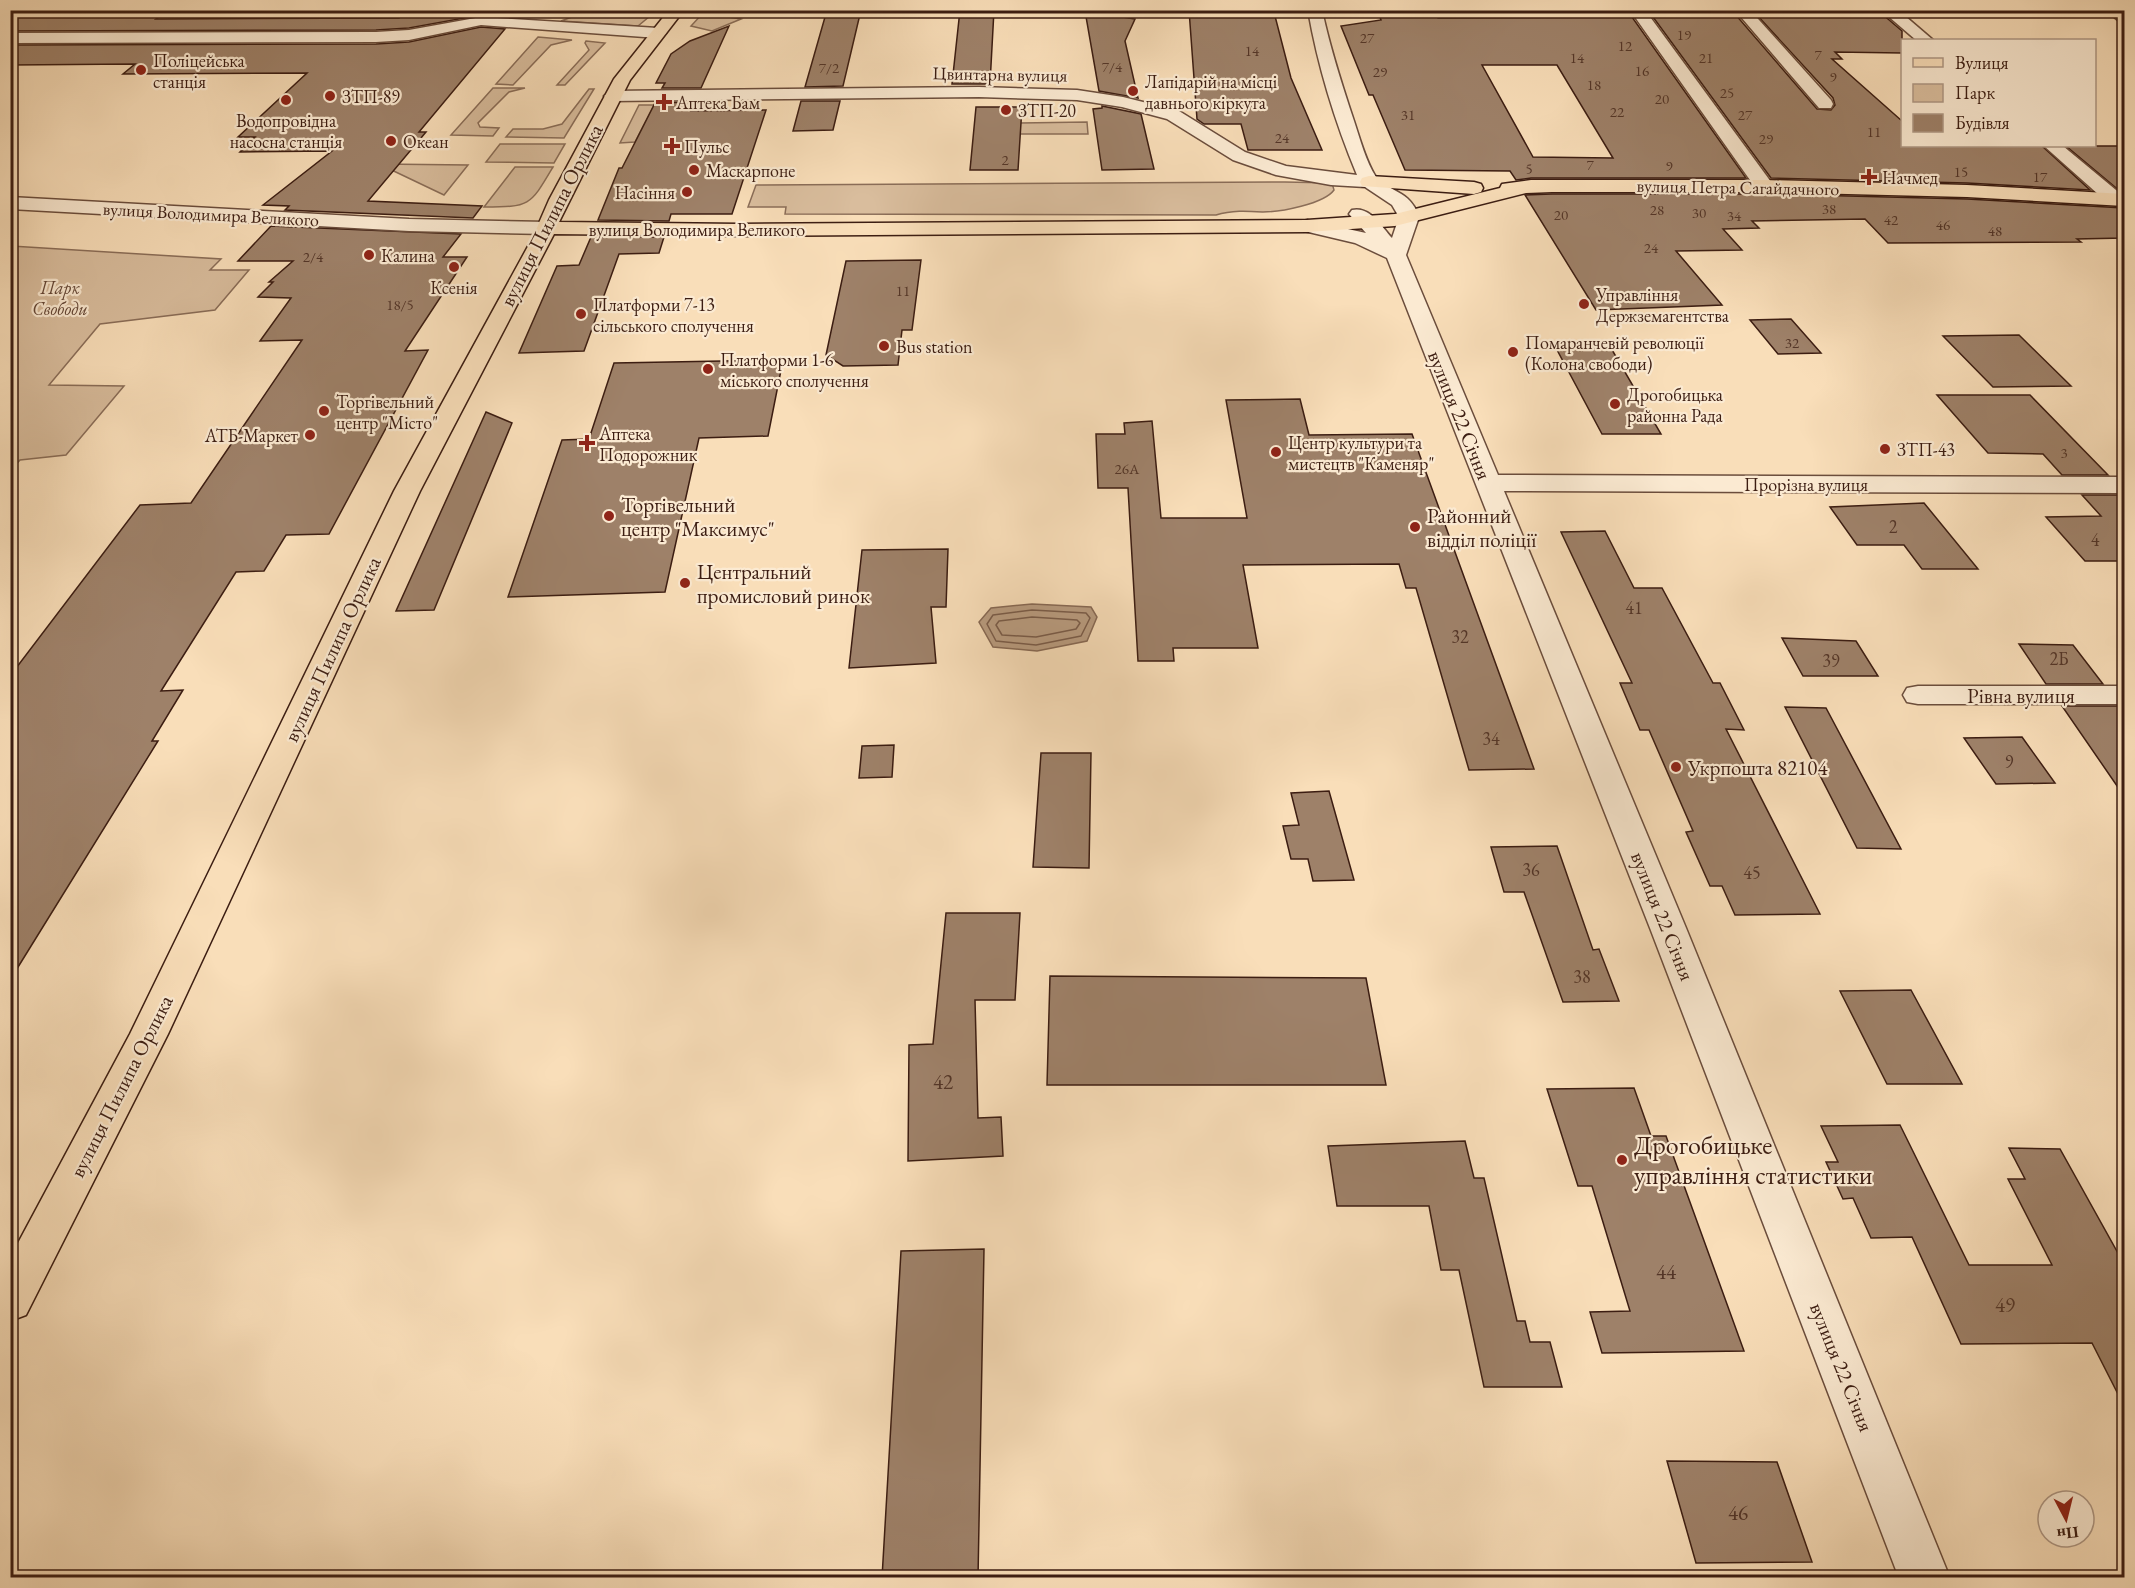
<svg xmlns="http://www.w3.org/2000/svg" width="2135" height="1588" font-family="'EB Garamond',serif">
<rect width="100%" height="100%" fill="#f9deb9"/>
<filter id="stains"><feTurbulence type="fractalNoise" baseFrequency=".00333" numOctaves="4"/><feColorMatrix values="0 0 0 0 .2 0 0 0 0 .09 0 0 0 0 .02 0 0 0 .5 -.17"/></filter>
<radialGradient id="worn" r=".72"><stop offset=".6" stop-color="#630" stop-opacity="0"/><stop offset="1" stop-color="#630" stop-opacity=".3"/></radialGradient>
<!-- green -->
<g fill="#d9bd9d" stroke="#8a6d58" stroke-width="1.5">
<polygon points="588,11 656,11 638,26 561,21"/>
<polygon points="703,13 741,19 712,31 691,26"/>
<polygon points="538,37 572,40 551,45 513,85 496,84"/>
<polygon points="586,41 605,43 565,85 557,85 589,50 585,43"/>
<polygon points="493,88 525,88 509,92 478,123 480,127 499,128 493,136 451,135"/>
<polygon points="589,89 594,89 564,138 506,137 513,129 543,129 562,124"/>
<polygon points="639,105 654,105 635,142 620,143"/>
<polygon points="1087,122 1088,134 1020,134 1020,123"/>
<polygon points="500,144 565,144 554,163 486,162"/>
<polygon points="379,164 468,165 444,195"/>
<path d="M515,167h38c-23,39 -23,40 -69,40z"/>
<path d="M1285,182l47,1 2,7c-10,14 -54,22 -71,22 -16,-1 -31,-2 -47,3l-431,-1 1,-7h-38l8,-22z"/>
<polygon points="11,246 221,259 210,270 249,270 215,310 100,324 49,385 124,386 66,455 20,460 11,470"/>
</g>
<!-- water -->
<polygon fill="#b99c80" stroke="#876954" stroke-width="1.5" points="1032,604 1091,607 1097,617 1087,641 1037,651 993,647 979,622 991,608"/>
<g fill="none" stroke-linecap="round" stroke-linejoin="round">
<!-- shore -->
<g stroke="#7a5c49" stroke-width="1.5">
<polygon points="1032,610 1086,613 1090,618 1081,636 1036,645 996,641 987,624 993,615"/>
<polygon points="1032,617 1077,620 1080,623 1076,629 1036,637 1002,635 996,625 999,621"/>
</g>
</g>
<!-- building -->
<g fill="#9e8169" stroke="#3c1d12" stroke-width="1.5" fill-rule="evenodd">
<polygon points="10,10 168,10 156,19 399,18 400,10 521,10 515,17 481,15 409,28 376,30 10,31"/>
<polygon points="827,10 861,10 843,86 805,87"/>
<polygon points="960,10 994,10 990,84 952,84"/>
<polygon points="1189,10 1265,10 1262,16 1275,16 1291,78 1322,150 1248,150 1241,124 1204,124 1197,119"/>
<polygon points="1085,11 1135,19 1125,41 1138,98 1099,91"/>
<path d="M1378,12l58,1 2,5 194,-1 114,161h-215l-15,2 -6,-9 -105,-1 -32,-75h-4l-28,-69 40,-6zM1482,65h75l56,93 -80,-1z"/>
<polygon points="1843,12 1881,13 1902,31 1902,53 1835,52 1842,59 1832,59 1902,121 1902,146 2042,146 2090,190 1967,183 1771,178 1653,17 1658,17 1654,13 1735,14 1817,109 1831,110 1835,105 1833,98 1756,14 1845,15"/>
<polygon points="729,26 701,88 662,88 665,83 656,83 671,54 690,41"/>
<polygon points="481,27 505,29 419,132 426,132 368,201 482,206 473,218 285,210 289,206 263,205 332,151 240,152 255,137 238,137 307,73 123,74 135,64 10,65 10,45 376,44 409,42"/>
<polygon points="801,101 840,101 833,130 793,131"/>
<polygon points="695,102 691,111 766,110 732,214 671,214 669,221 598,220 619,168 622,168 655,103"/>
<polygon points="1102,106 1141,114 1154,169 1102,170 1093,109 1102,108"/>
<polygon points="976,107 1022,107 1018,170 970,170"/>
<polygon points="2066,146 2124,146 2124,192 2121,192"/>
<polygon points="1552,194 1764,194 1967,199 2124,208 2124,238 2077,239 2081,242 1888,243 1865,219 1752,221 1759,228 1723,229 1742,250 1676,251 1722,305 1596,310 1525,195"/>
<polygon points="271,226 461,234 443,257 467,257 405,351 428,350 329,534 286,535 264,571 236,572 161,691 183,690 152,741 158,741 10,980 10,676 140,505 191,503 302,340 260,341 291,298 258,297 273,282 269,282 293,261 238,261"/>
<polygon points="591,237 664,237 659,253 619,254 584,351 519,353 557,266 579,265"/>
<polygon points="921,260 912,330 902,330 898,365 843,366 826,355 846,261"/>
<polygon points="1791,319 1821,353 1778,354 1750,320"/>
<polygon points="2019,335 2071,386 1993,387 1943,336"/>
<polygon points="1556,348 1611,348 1661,434 1602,434"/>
<polygon points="783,360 768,436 699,438 665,592 508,597 562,440 589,439 614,363"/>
<polygon points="1937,395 2030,395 2108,475 2062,475 2043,454 1988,453"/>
<polygon points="1300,399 1309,435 1412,434 1534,769 1469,770 1416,588 1406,588 1399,564 1243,565 1258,648 1173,648 1174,661 1138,661 1128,488 1098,488 1096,434 1125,434 1124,423 1152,421 1161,518 1247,518 1226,400"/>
<polygon points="486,412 512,423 434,610 396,611"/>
<polygon points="2082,495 2124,495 2124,561 2085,561 2046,517 2101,516"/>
<polygon points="1924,503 1978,569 1922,569 1904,545 1857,545 1830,507"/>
<polygon points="1605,531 1634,588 1662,588 1713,683 1720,683 1744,730 1726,729 1820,914 1735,915 1722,886 1710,886 1686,832 1693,831 1649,730 1640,730 1620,683 1632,683 1561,532"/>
<polygon points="948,549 946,607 931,607 936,663 849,668 862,550"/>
<polygon points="1782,638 1856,641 1878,676 1803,676"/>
<polygon points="2019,644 2073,645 2103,684 2046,684"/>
<polygon points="2062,706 2120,706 2124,712 2124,796"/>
<polygon points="1785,707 1826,708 1901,849 1857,848"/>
<polygon points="2022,737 2055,783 1996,784 1964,738"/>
<polygon points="894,745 892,777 859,778 862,746"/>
<polygon points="1041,753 1091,753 1089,868 1033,867"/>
<polygon points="1329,791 1354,880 1313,881 1308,859 1291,859 1283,826 1299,825 1291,793"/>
<polygon points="1557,846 1593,950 1599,949 1619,1001 1563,1002 1524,892 1504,892 1491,847"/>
<polygon points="946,913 1020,913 1015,1000 975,1000 978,1118 1001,1117 1003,1156 908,1161 909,1045 933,1044"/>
<polygon points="1050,976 1366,978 1386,1085 1047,1085"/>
<polygon points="1911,990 1962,1084 1887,1084 1840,991"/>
<polygon points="1634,1088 1651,1136 1666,1136 1744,1351 1602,1353 1590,1312 1630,1311 1592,1186 1578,1186 1547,1089"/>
<polygon points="1900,1125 1969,1265 2052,1265 2008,1179 2025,1179 2009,1148 2060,1149 2124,1264 2124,1406 2092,1343 1961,1344 1912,1237 1871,1238 1853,1198 1843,1199 1826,1162 1838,1162 1821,1126"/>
<polygon points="1465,1141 1474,1178 1484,1178 1517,1321 1525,1321 1530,1342 1550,1342 1562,1387 1484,1387 1459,1270 1441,1270 1429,1206 1337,1206 1328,1146"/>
<polygon points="984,1249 978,1578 882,1578 901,1251"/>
<polygon points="1667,1461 1777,1462 1812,1562 1696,1563"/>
</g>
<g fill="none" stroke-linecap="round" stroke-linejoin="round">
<defs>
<g id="minor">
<path d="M1308,10h14c8,38 20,75 32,111 6,18 12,41 22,56 11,15 34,12 43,40l-13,38 92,220 626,2v16l-620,-2 182,437 264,650h-51l-249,-650 -263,-670 -32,-15 -55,-13 -3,-4 3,-4 7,-2 59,13 -17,-19 3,-4c18,-4 29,16 40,28l7,-21 -7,-12 -27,-18 -34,-2 -55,-10 -43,-15 -66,-41 -45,-12 -45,-7 -98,-3 -367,4 -8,-5 8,-5 367,-4 98,3 46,7 56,14 66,41 41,14 71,9c-22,-53 -39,-108 -49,-165z"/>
<polygon points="1630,10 1645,10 1771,182 1773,186 1771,190 1757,190"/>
<polygon points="1735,10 1750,10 1831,100 1833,104 1831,108 1819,108"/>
<polygon points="1881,10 1898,10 1933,40 1916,40"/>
<polygon points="2106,10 2123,10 2124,22 2119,21"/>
<polygon points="481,17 658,28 666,33 658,38 481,25 409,40 376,42 10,43 10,33 376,32 409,30"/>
<polygon points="2044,146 2063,146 2122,195 2124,199 2122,203 2108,203"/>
<polygon points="10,197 409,219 547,222 554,224 557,228 554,232 547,234 409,231 10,209"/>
<polygon points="1918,686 2124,686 2124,704 1918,704 1907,702 1903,695 1907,688"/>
</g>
<g id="major">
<polygon points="669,10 684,10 630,80 559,222 740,224 1307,220 1395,214 1500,188 1502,184 1531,180 1764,180 1967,185 2124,194 2124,206 1967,197 1764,192 1552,192 1526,193 1395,226 1307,232 740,236 554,234 420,491 168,1034 26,1315 10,1321 10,1258 130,1034 394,491 532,239 549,200 614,79"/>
<polygon points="1369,176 1474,182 1481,184 1483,188 1481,192 1474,194 1362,186 1360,182 1362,178"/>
</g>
</defs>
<!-- minor casing -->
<use href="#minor" stroke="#6b4d3c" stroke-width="3"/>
<!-- major casing -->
<use href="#major" stroke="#3c1d12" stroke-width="3"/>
<!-- minor -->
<use href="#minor" fill="#fbead2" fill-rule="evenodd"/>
<!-- major -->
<use href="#major" fill="#f9deb9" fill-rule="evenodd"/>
</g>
<!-- markers -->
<g fill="#8f2418" stroke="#fbead2" stroke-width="2">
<circle cx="141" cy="70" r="6"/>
<circle cx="1133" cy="91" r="6"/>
<circle cx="330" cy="96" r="6"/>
<circle cx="286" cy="100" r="6"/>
<path d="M661 93h6v6h6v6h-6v6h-6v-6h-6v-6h6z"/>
<circle cx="1006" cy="110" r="6"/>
<circle cx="391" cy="141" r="6"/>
<path d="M669 137h6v6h6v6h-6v6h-6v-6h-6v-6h6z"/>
<circle cx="694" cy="170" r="6"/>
<path d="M1866 168h6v6h6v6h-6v6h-6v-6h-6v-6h6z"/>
<circle cx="687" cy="192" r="6"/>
<circle cx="369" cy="255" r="6"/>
<circle cx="454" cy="267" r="6"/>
<circle cx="1584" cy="304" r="6"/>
<circle cx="581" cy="314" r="6"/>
<circle cx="884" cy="346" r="6"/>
<circle cx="1513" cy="352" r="6"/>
<circle cx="708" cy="369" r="6"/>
<circle cx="1615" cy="404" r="6"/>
<circle cx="324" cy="411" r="6"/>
<circle cx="310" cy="435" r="6"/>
<path d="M584 434h6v6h6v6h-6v6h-6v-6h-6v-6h6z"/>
<circle cx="1885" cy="449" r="6"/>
<circle cx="1276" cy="452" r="6"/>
<circle cx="609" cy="516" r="6"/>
<circle cx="1415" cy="527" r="6"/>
<circle cx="685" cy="583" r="6"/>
<circle cx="1676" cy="767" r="6"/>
<circle cx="1622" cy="1160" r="6"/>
</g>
<g text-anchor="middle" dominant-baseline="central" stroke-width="4.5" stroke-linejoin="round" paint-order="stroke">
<!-- far-number labels -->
<g font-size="15" fill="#543628">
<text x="1684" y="34">19</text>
<text x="1367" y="37">27</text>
<text x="1625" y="45">12</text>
<text x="1252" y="50">14</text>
<text x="1818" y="54">7</text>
<text x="1577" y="57">14</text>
<text x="1706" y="57">21</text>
<text x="1112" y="66">7/4</text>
<text x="829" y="67">7/2</text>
<text x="1642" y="70">16</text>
<text x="1380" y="71">29</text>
<text x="1833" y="76">9</text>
<text x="1594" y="84">18</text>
<text x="1727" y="92">25</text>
<text x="1662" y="98">20</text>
<text x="1617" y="111">22</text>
<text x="1408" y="114">31</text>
<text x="1745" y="114">27</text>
<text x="1874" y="131">11</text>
<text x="1282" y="137">24</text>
<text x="1766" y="138">29</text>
<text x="1005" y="159">2</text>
<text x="1590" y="164">7</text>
<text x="1669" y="165">9</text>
<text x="1529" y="168">5</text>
<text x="1961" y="171">15</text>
<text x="2040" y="176">17</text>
<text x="1829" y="208">38</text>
<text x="1657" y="209">28</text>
<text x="1699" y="212">30</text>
<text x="1561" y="214">20</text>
<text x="1734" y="215">34</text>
<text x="1891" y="219">42</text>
<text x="1943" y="224">46</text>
<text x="1995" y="230">48</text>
<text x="1651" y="247">24</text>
<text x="313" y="256">2/4</text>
<text x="903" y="290">11</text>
<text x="400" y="304">18/5</text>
<text x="1792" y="342">32</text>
<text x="2064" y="452">3</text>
<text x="1127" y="468">26А</text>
</g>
<!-- far-poi labels -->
<g font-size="18" fill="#3c1d12" stroke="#fbead2" text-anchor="start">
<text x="153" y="60">Поліцейська<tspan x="153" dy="21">станція</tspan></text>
<text x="1145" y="81">Лапідарій на місці<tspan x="1145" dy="21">давнього кіркута</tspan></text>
<text x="342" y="96">ЗТП-89</text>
<text x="676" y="102">Аптека Бам</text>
<text x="1018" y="110">ЗТП-20</text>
<text x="286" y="120" text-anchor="middle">Водопровідна<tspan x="286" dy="21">насосна станція</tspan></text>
<text x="403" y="141">Океан</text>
<text x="684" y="146">Пульс</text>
<text x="706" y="170">Маскарпоне</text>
<text x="1882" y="177">Начмед</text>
<text x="675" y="192" text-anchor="end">Насіння</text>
<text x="381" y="255">Калина</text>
<text x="454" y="287" text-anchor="middle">Ксенія</text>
<text x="1596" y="294">Управління<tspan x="1596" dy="21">Держземагентства</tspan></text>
<text x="593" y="304">Платформи 7-13<tspan x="593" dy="21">сільського сполучення</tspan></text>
<text x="1525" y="342">Помаранчевій революції<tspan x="1525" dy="21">(Колона свободи)</tspan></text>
<text x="896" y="346">Bus station</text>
<text x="720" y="359">Платформи 1-6<tspan x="720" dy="21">міського сполучення</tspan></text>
<text x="1627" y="394">Дрогобицька<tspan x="1627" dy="21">районна Рада</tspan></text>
<text x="336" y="401">Торгівельний<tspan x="336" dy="21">центр "Місто"</tspan></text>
<text x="599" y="433">Аптека<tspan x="599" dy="21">Подорожник</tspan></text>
<text x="298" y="435" text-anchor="end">АТБ-Маркет</text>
<text x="1288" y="442">Центр культури та<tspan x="1288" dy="21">мистецтв "Каменяр"</tspan></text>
<text x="1897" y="449">ЗТП-43</text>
</g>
<!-- far-street labels -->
<g font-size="18" fill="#3c1d12" stroke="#fbead2">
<text transform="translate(1000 74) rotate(1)">Цвинтарна вулиця</text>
<text transform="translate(1738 187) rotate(1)">вулиця Петра Сагайдачного</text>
<text transform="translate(211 214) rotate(3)">вулиця Володимира Великого</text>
<text x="697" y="229">вулиця Володимира Великого</text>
<text x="1806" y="484">Прорізна вулиця</text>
</g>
<!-- far-park labels -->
<g font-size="18" font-style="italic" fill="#634535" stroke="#fbead2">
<text x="60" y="287">Парк<tspan x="60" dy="21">Свободи</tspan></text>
</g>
<!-- number labels -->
<g font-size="18" fill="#543628">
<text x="1893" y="526">2</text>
<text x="2095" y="539">4</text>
<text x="1634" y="607">41</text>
<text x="1460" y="636">32</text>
<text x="2059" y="658">2Б</text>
<text x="1831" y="660">39</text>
<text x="1491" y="738">34</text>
<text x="2009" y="761">9</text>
<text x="1531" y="869">36</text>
<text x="1752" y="872">45</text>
<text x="1582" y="976">38</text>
</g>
<!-- street labels -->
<g font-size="21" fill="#3c1d12" stroke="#fbead2">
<text transform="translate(551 215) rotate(-63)">вулиця Пилипа Орлика</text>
<text transform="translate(1460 415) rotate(68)">вулиця 22 Січня</text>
<text transform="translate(332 649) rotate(-65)">вулиця Пилипа Орлика</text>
<text x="2021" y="695">Рівна вулиця</text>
<text transform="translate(1663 916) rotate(68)">вулиця 22 Січня</text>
<text transform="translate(121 1086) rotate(-63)">вулиця Пилипа Орлика</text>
<text transform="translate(1842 1367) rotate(68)">вулиця 22 Січня</text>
</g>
<!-- poi labels -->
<g font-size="21" fill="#3c1d12" stroke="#fbead2" text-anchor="start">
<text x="621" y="504">Торгівельний<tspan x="621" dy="24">центр "Максимус"</tspan></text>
<text x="1427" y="515">Районний<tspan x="1427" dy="24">відділ поліції</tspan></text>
<text x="697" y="571">Центральний<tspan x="697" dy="24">промисловий ринок</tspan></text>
<text x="1688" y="767">Укрпошта 82104</text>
</g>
<!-- near-number labels -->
<g font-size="21" fill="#543628">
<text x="943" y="1081">42</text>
<text x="1666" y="1271">44</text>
<text x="2005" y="1304">49</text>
<text x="1738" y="1512">46</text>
</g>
<!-- near-poi labels -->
<g font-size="26" fill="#3c1d12" stroke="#fbead2" text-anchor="start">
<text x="1634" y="1145">Дрогобицьке<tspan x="1634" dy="30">управління статистики</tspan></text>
</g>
</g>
<!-- margin -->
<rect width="2135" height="1588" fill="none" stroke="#f9deb9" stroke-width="36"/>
<rect x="12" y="12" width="2111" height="1564" fill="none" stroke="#3c1d12" stroke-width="3"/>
<rect x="18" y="18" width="2099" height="1552" fill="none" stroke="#3c1d12" stroke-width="1.5"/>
<!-- legend -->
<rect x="1901" y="39" width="195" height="108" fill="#fbead2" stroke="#af9885" stroke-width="1.5"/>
<rect x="1913" y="58" width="30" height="9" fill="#f9deb9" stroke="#af9885" stroke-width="1.5"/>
<text x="1955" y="69" font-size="18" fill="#3c1d12">Вулиця</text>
<rect x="1913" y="84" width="30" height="18" fill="#d9bd9d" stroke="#af9885" stroke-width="1.5"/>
<text x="1955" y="99" font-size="18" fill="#3c1d12">Парк</text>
<rect x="1913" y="114" width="30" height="18" fill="#9e8169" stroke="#af9885" stroke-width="1.5"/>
<text x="1955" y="129" font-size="18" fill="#3c1d12">Будівля</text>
<!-- north arrow -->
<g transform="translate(2066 1519) rotate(173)"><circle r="28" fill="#fbead2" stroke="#af9885" stroke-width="1.5"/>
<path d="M0-4.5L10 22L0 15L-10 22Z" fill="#8f2418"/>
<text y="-9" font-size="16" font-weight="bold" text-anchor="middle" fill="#3c1d12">Пн</text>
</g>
<rect width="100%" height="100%" filter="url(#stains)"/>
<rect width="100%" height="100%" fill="url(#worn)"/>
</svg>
